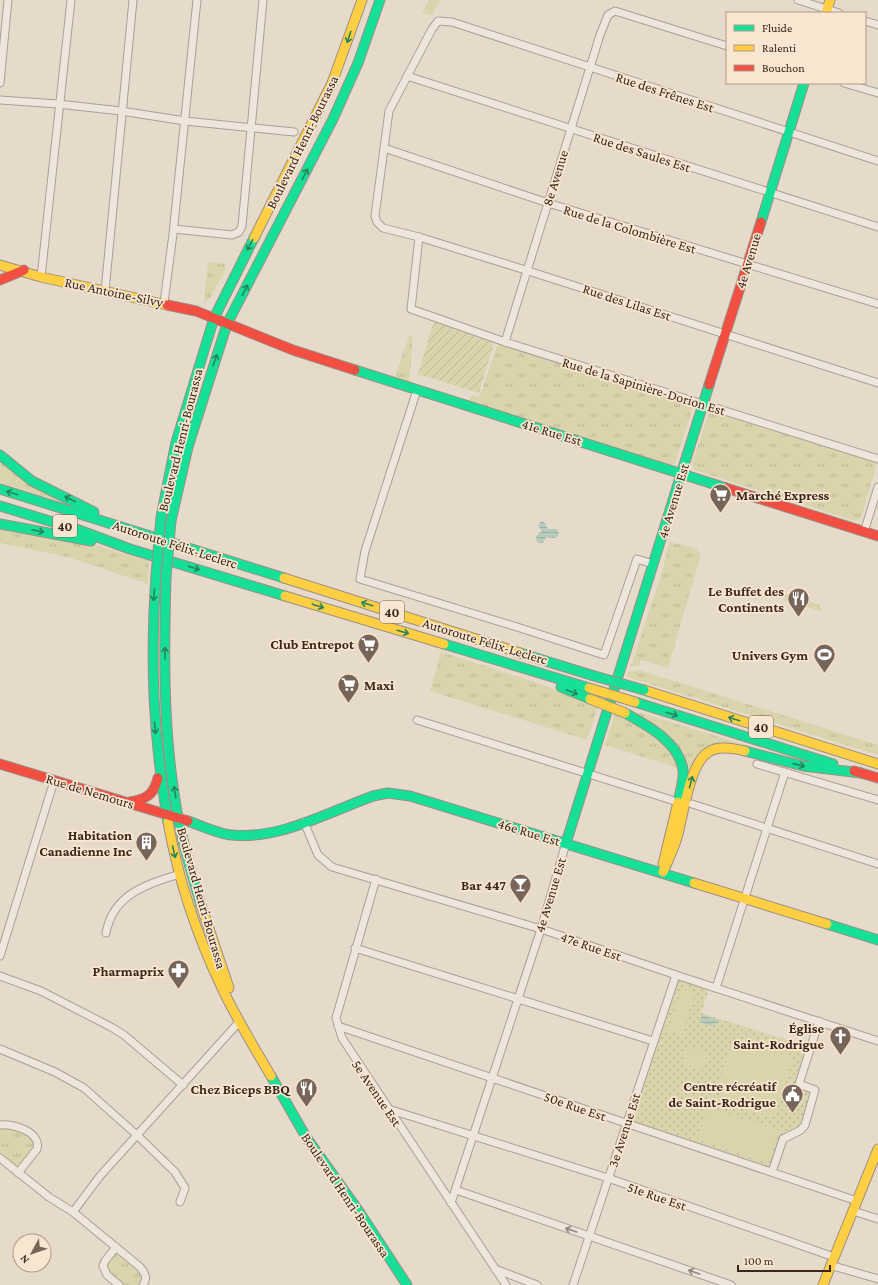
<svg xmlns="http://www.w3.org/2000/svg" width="878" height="1285" font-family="'Crimson Pro',serif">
<defs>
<pattern id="grass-tufts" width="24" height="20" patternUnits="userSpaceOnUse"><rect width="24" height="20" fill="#dad4ac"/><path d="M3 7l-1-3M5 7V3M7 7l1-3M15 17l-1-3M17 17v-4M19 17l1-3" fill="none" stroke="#bcb693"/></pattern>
<pattern id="forest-firs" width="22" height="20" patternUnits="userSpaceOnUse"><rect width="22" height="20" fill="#dad4ac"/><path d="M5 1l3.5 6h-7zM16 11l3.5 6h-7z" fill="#bcb693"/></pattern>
<pattern id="park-dots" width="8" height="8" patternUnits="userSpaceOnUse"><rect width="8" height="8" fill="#dad4ac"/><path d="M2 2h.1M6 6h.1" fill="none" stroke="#bcb693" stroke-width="1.8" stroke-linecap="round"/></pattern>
<pattern id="garden-furrows" width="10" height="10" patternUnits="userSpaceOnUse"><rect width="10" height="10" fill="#dad4ac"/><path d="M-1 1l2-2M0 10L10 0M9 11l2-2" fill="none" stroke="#bcb693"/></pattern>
<pattern id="water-rules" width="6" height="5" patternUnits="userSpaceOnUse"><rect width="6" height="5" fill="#b7cbbc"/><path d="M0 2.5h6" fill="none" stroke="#9eaea1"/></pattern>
</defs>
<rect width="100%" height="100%" fill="#e6dacb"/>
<!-- grass -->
<g fill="url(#grass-tufts)">
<polygon points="208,262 225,264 226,269 210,298 205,303 204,302"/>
<polygon points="412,335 413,337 409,384 395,377 409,336"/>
<polygon points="498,344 691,405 693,407 675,463 672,465 466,402 472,396 478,397 481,393"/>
<polygon points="709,412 715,412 877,463 861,518 856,521 694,470 692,464"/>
<polygon points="0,460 64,503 0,482"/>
<polygon points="0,526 82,541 149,561 148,584 71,558 0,543"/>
<polygon points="669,542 695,548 701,554 668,668 641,660 639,666 631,666 663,569"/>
<polygon points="789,594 819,605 823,612 784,600 786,595"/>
<polygon points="441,652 538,683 598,706 587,740 430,691"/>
<polygon points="639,670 878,745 878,755 627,677 628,672"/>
<polygon points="638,712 752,747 733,745 695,763 687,770 637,716"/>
<polygon points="615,713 667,745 678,768 605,745"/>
<polygon points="0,1125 19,1128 38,1144 18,1173 0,1158"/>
<polygon points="116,1247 144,1272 143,1285 119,1285 107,1275 105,1261"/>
</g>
<!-- forest -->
<polygon fill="url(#forest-firs)" points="429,0 440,0 432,15 422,13"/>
<!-- park -->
<polygon fill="url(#park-dots)" points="676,975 710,986 701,1013 807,1046 799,1084 815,1090 805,1125 783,1140 772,1172 627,1124"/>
<!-- garden -->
<polygon fill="url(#garden-furrows)" points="435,318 495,339 479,393 418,374"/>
<!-- pitch -->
<g fill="#dad4ac">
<polygon points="682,988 695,993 682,1035 668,1030"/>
<path d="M734,1039l56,18 2,4 -18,56c-12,-3 -36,-7 -45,-14 -18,-14 -1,-46 5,-64z"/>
<polygon points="687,1046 708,1053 702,1070 681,1064"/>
<polygon points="708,1107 779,1130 768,1163 697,1139"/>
</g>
<!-- water -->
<g fill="url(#water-rules)">
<polygon points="541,521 544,522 548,529 557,529 559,533 558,536 554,538 546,537 543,543 537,542 536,536 542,531 538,526"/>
<polygon points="702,1015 718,1020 719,1023 714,1023 713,1026 699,1022"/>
</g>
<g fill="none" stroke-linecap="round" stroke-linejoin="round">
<defs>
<g id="street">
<polyline points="798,0 839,13"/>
<polyline points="865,21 878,25"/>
<polyline points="407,76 878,227"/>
<polyline points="0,83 8,0"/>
<polyline points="844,83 878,93"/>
<polyline points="0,100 58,104 121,111 185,121 294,132"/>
<polyline points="384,148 548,203 878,304"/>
<polyline points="878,161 452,22 438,21 432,29 389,111 375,216 377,222 383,228 419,237 519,268 878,383"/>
<polyline points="174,229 232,235 239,232 242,226 263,0"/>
<polyline points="419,237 411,309 505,342 878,459"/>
<polyline points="41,277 71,0"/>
<polyline points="105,291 133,0"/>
<polyline points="164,303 173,234 197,0"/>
<polyline points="505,342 600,35 608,15 615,11 727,46"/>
<polyline points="417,390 365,551 360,579 517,627 604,655 637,559 653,564"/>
<polyline points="864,532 878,487"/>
<polyline points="417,720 678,802"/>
<polyline points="757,764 878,800"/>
<polyline points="692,804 878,864"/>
<polyline points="304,822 318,855 332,867 541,929 676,975 878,1041"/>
<polyline points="376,879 336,1018 342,1038 506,1285"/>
<path d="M106,933c7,-39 41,-49 74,-59"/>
<polyline points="355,948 653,1041"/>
<polyline points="0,956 54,781"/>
<polyline points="0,976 41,991 111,1027 124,1035 183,1085"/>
<polyline points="716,988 785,772"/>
<polyline points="338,1026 857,1201"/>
<polyline points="0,1049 55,1072 84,1088 138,1136 175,1172 185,1188 180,1202"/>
<polyline points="388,1109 608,1178 834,1257"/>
<path d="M0,1125c12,-2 42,7 37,24l-19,24"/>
<path d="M0,1158l49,39 24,15 67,55c5,6 8,11 3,18"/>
<polyline points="772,1172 783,1139 801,1130 805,1125 815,1090 799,1084 819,1021"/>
<polyline points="456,1190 731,1285"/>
<polyline points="451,1203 541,929 566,843"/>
<polyline points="853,1211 878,1219"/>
<polyline points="73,1212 100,1176 240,1021"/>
<polyline points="116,1247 105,1261 103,1266 107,1275 119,1285"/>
<polyline points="830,1265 878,1279"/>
<polyline points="495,1269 537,1285"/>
<polyline points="573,1285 676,975"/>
</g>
<g id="fast">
<polyline points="761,222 804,83"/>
<polyline points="355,370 726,488"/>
<polyline points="0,455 32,481 94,512"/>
<polyline points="0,489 284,578"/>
<polyline points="0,506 76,529 130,549 285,596"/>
<polyline points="161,517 176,442 214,318 254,238"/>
<polyline points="171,521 188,447 227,324 333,119 358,63 380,0"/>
<polyline points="0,524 91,541"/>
<path d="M156,575c-6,87 -3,161 12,247"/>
<path d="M166,577c-2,72 -3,145 8,216 5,38 16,75 27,112"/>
<polyline points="444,644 589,688"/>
<polyline points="520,653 591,675"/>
<polyline points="561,687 590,699"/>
<polyline points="635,702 833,764"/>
<path d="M625,713c23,13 54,29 58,57 1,9 -2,19 -4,28"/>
<polyline points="745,751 803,766 861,773"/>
<path d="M188,821c14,5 30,13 44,14 47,5 97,-23 141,-39l15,-3 22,3 284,87"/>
<polyline points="566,843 709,385"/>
<polyline points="827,924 878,940"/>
<polyline points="271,1076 306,1137 360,1213 407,1285"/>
</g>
<g id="slow">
<polyline points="826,13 830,0"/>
<polyline points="254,238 332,83 362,0"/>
<polyline points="0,265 41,277 167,305"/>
<polyline points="284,578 520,653"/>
<polyline points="285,596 444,644"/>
<polyline points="644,690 878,764"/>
<path d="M168,822c10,56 29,114 54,166 14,30 32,59 49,88"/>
<polyline points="663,864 678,802"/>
<path d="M663,872c5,-11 10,-22 14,-34 6,-21 12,-72 30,-85 10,-8 26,-5 38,-2"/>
<polyline points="694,883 827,924"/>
<polyline points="201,905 229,988"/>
<polyline points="823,1285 878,1149"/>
</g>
<g id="jam">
<polyline points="0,280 24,270"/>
<polyline points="167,305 196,311 293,350 355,370"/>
<polyline points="709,385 761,222"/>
<polyline points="726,488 878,536"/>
<polyline points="0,764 188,821"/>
<polyline points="854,771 878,778"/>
<path d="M130,802c16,-3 24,-7 28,-24"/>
</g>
</defs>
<!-- street casing -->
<use href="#street" stroke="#ab9f95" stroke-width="9"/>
<!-- fast casing -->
<use href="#fast" stroke="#9b8f84" stroke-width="11"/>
<!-- slow casing -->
<use href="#slow" stroke="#9b8f84" stroke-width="11"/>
<!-- jam casing -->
<use href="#jam" stroke="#9b8f84" stroke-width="11"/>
<!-- street -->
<use href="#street" stroke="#eee6dd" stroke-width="7"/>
<!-- fast -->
<use href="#fast" stroke="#16e098" stroke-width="9"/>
<!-- slow -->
<use href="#slow" stroke="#ffcf43" stroke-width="9"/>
<!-- jam -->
<use href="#jam" stroke="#f24e42" stroke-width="9"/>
<defs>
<g id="fast-bridge">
<polyline points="156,575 161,517"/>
<polyline points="166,577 171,521"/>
<polyline points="591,675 644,690"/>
</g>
<g id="slow-bridge">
<polyline points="589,688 635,702"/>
<polyline points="590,699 625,713"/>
</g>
</defs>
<!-- fast-bridge casing -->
<use href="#fast-bridge" stroke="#9b8f84" stroke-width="11" stroke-linecap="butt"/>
<!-- slow-bridge casing -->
<use href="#slow-bridge" stroke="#9b8f84" stroke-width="11" stroke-linecap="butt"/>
<!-- fast-bridge -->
<use href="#fast-bridge" stroke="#16e098" stroke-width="9"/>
<!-- slow-bridge -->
<use href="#slow-bridge" stroke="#ffcf43" stroke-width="9"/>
</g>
<!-- one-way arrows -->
<defs><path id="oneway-shaft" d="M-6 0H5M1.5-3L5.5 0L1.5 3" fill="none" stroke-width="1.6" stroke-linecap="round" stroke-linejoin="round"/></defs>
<g stroke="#28835a">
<use href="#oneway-shaft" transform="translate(349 37) rotate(108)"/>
<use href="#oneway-shaft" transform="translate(305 174) rotate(-63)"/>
<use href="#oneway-shaft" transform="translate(250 245) rotate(117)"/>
<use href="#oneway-shaft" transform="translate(245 290) rotate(-63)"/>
<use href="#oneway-shaft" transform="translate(215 360) rotate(-71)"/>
<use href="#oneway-shaft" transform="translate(12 493) rotate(-163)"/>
<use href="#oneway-shaft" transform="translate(70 499) rotate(-153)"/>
<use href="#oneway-shaft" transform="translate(38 531) rotate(11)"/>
<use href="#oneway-shaft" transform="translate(194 568) rotate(17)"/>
<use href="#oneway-shaft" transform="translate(154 595) rotate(95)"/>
<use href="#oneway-shaft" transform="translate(367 604) rotate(-163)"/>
<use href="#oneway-shaft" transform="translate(318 606) rotate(18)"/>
<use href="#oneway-shaft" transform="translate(403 632) rotate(16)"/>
<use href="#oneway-shaft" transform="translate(165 653) rotate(-90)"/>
<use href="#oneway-shaft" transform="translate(572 692) rotate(22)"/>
<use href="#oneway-shaft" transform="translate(672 714) rotate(18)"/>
<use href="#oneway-shaft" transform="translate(734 719) rotate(-163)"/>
<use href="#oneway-shaft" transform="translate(155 728) rotate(84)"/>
<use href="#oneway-shaft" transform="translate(799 765) rotate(13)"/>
<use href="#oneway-shaft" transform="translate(691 782) rotate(-75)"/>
<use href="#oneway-shaft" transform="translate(175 792) rotate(-99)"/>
<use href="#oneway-shaft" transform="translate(174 852) rotate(77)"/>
</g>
<g stroke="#94867c">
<use href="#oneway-shaft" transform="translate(571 1230) rotate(-161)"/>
<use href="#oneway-shaft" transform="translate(694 1272) rotate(-161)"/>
</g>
<!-- icons -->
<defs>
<symbol id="supermarket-pin" viewBox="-11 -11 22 30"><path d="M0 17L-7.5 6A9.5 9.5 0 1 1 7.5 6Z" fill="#776559" stroke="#f9e6d0"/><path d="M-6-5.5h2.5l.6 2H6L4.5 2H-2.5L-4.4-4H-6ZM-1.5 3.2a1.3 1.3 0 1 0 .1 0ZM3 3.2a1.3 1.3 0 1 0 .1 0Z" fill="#fff"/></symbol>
<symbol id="restaurant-pin" viewBox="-11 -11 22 30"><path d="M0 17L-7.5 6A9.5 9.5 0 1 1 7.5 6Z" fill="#776559" stroke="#f9e6d0"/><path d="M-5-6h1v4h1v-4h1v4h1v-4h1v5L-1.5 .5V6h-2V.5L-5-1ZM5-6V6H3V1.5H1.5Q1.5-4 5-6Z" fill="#fff"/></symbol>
<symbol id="stadium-pin" viewBox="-11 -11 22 30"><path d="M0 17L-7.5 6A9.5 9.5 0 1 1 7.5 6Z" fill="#776559" stroke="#f9e6d0"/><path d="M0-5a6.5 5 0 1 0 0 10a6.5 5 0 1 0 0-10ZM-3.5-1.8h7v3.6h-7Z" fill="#fff"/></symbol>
<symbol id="building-pin" viewBox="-11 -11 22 30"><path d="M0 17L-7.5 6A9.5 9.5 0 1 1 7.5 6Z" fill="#776559" stroke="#f9e6d0"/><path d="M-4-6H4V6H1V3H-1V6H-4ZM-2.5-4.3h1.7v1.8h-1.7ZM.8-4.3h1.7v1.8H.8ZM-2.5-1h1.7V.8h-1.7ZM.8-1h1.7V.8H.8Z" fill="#fff"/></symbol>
<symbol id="bar-pin" viewBox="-11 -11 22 30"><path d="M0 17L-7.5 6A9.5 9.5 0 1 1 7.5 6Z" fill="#776559" stroke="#f9e6d0"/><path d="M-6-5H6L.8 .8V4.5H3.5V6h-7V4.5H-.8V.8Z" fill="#fff"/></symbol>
<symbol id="pharmacy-pin" viewBox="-11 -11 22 30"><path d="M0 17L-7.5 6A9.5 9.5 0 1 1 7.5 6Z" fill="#776559" stroke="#f9e6d0"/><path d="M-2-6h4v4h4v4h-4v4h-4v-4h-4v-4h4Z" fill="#fff"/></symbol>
<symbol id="church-pin" viewBox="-11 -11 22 30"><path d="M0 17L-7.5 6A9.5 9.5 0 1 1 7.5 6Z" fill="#776559" stroke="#f9e6d0"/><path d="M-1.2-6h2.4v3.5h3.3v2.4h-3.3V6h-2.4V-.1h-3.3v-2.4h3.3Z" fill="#fff"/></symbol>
<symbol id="civic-pin" viewBox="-11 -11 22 30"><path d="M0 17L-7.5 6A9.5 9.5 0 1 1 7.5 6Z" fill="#776559" stroke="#f9e6d0"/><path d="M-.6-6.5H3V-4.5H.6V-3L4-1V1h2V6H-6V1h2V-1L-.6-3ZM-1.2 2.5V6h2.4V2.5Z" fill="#fff"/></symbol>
</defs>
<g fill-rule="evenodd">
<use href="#supermarket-pin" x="708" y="482" width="25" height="34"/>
<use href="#restaurant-pin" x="786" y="586" width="25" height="34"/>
<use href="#supermarket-pin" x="356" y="632" width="25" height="34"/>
<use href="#stadium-pin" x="812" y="642" width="25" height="34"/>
<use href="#supermarket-pin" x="336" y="672" width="25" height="34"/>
<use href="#building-pin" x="134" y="830" width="25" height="34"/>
<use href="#bar-pin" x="508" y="872" width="25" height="34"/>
<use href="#pharmacy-pin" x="166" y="958" width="25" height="34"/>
<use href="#church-pin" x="828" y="1024" width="25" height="34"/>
<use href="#restaurant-pin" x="294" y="1076" width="25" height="34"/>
<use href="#civic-pin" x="780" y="1082" width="25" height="34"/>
</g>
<g text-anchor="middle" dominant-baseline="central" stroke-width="3.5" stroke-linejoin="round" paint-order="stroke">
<!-- shield labels -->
<g fill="#f9e6d0" stroke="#746052" stroke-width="1">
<rect x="53" y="515" width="24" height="22" rx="3"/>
<rect x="380" y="601" width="24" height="22" rx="3"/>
<rect x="749" y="716" width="24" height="22" rx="3"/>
</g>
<g font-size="13" font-weight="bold" fill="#3b261c">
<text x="65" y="526">40</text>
<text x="392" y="612">40</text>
<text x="761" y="727">40</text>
</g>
<!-- street labels -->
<g font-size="14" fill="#3b261c" stroke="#f9e6d0">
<text transform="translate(665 92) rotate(18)">Rue des Frênes Est</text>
<text transform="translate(302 142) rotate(-64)">Boulevard Henri-Bourassa</text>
<text transform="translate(642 152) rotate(18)">Rue des Saules Est</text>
<text transform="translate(555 178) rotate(-73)">8e Avenue</text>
<text transform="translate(630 229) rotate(17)">Rue de la Colombière Est</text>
<text transform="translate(748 261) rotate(-73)">4e Avenue</text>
<text transform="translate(114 292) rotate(12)">Rue Antoine-Silvy</text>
<text transform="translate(627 302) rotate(18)">Rue des Lilas Est</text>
<text transform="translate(644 386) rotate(17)">Rue de la Sapinière-Dorion Est</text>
<text transform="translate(552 432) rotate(17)">41e Rue Est</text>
<text transform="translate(180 440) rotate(-76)">Boulevard Henri-Bourassa</text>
<text transform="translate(673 501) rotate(-73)">4e Avenue Est</text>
<text transform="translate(175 544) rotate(18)">Autoroute Félix-Leclerc</text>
<text transform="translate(485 641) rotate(17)">Autoroute Félix-Leclerc</text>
<text transform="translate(90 791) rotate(17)">Rue de Nemours</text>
<text transform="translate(529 832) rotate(17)">46e Rue Est</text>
<text transform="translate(550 895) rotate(-73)">4e Avenue Est</text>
<text transform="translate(202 898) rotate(74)">Boulevard Henri-Bourassa</text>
<text transform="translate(591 946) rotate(19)">47e Rue Est</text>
<text transform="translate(377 1093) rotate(56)">5e Avenue Est</text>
<text transform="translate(575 1106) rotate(19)">50e Rue Est</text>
<text transform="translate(624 1130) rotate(-72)">3e Avenue Est</text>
<text transform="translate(346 1195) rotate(56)">Boulevard Henri-Bourassa</text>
<text transform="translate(657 1196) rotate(19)">51e Rue Est</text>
</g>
<!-- poi labels -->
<g font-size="14" font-weight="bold" fill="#3b261c" stroke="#f9e6d0" text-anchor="end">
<text x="736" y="495" text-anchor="start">Marché Express</text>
<text x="784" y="591">Le Buffet des<tspan x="784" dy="16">Continents</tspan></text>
<text x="354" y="644">Club Entrepot</text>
<text x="808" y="655">Univers Gym</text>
<text x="364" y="685" text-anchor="start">Maxi</text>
<text x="132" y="835">Habitation<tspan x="132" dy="16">Canadienne Inc</tspan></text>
<text x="506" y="885">Bar 447</text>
<text x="164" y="971">Pharmaprix</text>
<text x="824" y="1028">Église<tspan x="824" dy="16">Saint-Rodrigue</tspan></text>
<text x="776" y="1086">Centre récréatif<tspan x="776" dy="16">de Saint-Rodrigue</tspan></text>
<text x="290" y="1089">Chez Biceps BBQ</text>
</g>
</g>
<!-- legend -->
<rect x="726" y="12" width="140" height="72" fill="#f9e6d0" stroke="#ad9988"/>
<rect x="734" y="25" width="20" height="6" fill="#16e098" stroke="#ad9988"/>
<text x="762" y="32" font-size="12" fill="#3b261c">Fluide</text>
<rect x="734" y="45" width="20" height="6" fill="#ffcf43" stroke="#ad9988"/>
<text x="762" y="52" font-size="12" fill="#3b261c">Ralenti</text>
<rect x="734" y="65" width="20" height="6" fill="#f24e42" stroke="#ad9988"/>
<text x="762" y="72" font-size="12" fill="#3b261c">Bouchon</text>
<!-- north arrow -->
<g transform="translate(32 1253) rotate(230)"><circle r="19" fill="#f9e6d0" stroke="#ad9988"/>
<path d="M0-3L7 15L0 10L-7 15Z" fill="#776559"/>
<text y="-6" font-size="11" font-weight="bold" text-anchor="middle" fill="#3b261c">N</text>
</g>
<!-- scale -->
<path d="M738 1265v6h92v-6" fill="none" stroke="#3b261c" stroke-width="2"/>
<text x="744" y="1265" font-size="12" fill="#3b261c" stroke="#f9e6d0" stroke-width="3" paint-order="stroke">100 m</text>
</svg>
